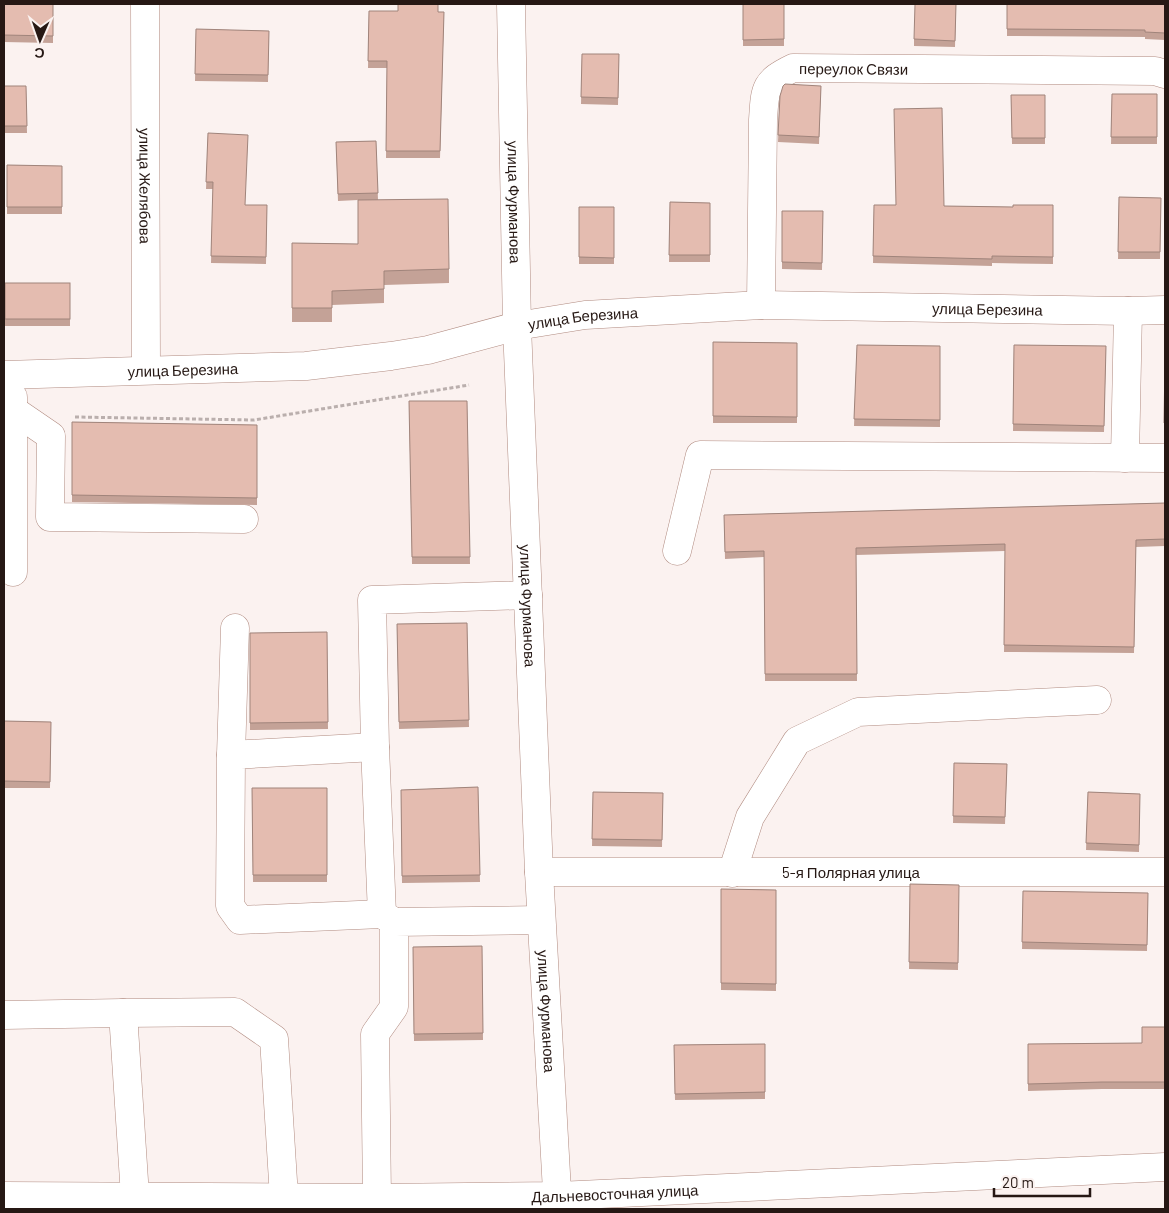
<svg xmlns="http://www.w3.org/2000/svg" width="1169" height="1213" font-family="Barlow,sans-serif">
<rect width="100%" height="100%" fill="#fbf2f0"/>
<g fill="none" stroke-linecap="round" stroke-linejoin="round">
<defs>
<g id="minor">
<path id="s1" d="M145,4l1,366"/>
<path id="s2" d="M511,4l6,322 22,546 19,337"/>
<path id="s3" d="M761,305l2,-185c2,-31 1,-38 30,-52l362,3 10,3"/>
<path id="s4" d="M4,375l302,-9 85,-10 37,-6 89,-24 68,-11 176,-10 367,6 37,-1"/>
<polyline points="13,410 51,436 50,517 244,519"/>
<polyline points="1125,458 1128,311"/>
<polyline points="677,551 700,455 1165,458"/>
<polyline points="13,572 13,397"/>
<polyline points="375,747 231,755 230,906 240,920 382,914"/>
<polyline points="231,755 235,628"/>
<path id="s5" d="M539,872h626"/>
<polyline points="732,873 750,817 797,741 858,712 1097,700"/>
<polyline points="394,922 382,914 375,747 372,600 528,595"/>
<polyline points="123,1013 235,1012 274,1039 284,1197"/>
<polyline points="4,1015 123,1013 135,1196"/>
<path id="s6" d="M4,1196l373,2 181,-2 607,-29"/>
<polyline points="377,1198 375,1034 394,1007 394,922 541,920"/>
</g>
</defs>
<!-- minor casing -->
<use href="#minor" stroke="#b18b80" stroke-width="29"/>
<!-- path -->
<polyline stroke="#baafad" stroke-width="3" stroke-dasharray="4 2.5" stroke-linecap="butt" points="75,417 254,420 469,385"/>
<!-- minor -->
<use href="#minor" stroke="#fff" stroke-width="28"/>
</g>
<!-- wall -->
<g fill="#c4a297">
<polygon points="4,4 53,4 53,43 4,42"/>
<rect x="743" y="4" width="41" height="42"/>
<polygon points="956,4 955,47 914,46 914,39"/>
<polygon points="1007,4 1165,4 1165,40 1145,39 1145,37 1007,36"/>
<polygon points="369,11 444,12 440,158 386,158 387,68 368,68"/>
<polygon points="196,29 269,31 268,82 195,81"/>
<polygon points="582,54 619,54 618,105 581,104"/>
<polygon points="4,86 26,86 27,133 4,133"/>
<polygon points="821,86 819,144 778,142 780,96"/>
<polygon points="1112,94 1157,94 1157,144 1111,144"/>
<polygon points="1011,95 1045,95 1045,144 1012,144"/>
<polygon points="208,133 245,205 267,205 266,264 211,263 213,189 206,189"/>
<polygon points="376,141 378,200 449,269 449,283 384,285 384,303 332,305 332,322 292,322 292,243 358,244 358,200 338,201 336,142"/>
<polygon points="7,165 62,166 62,214 7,214"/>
<polygon points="1119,197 1161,198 1160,259 1118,259"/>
<polygon points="670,202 710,203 710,262 669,262"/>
<polygon points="874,205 1013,207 1053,205 1053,264 992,263 992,266 873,263"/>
<rect x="579" y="207" width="35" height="57"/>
<polygon points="782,211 823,211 822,270 782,269"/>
<rect x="5" y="283" width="65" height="43"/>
<polygon points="713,342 797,343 797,423 713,423"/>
<polygon points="857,345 940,346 940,427 854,426"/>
<polygon points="1014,345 1106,346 1104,432 1013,431"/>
<polygon points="1165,360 1165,430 1164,430"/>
<polygon points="409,401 467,401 470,564 412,564"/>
<polygon points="72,422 257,425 257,505 72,502"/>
<polygon points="1165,503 1165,546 1136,547 1134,653 1004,652 1005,551 856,555 857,681 765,681 764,557 725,559 724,515"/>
<polygon points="467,623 469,727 399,729 397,624"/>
<polygon points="327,632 328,729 250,730 250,633"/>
<polygon points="4,721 51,722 50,788 4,788"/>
<polygon points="954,763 1007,764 1005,824 953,823"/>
<polygon points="478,787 480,882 402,883 401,790"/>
<polygon points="252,788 327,788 327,882 253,882"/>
<polygon points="593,792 663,793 662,847 592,846"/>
<polygon points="1088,792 1140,794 1139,852 1086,850"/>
<polygon points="910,884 959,885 958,970 909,969"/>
<polygon points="721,889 776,890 776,991 721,990"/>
<polygon points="1023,891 1148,893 1147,951 1022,949"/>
<polygon points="482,946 483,1040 414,1041 413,947"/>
<polygon points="1165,1027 1165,1089 1102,1089 1028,1091 1028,1044 1142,1043"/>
<polygon points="765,1044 765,1099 675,1100 674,1045"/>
</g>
<!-- building -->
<g fill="#e4bcb0" stroke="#a0847b">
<polygon points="4,4 53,4 53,36 4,35"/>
<polygon points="398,4 438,4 438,12 444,12 440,151 386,151 387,61 368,61 369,11 398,11"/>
<polygon points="743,4 784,4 784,39 743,40"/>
<polygon points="915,4 956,4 955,41 914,39"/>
<polygon points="1007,4 1165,4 1165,33 1145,32 1145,30 1007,29"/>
<polygon points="196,29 269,31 268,75 195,74"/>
<polygon points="582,54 619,54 618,98 581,97"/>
<polygon points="785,84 821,86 819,137 778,135 780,96 783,86"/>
<polygon points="4,86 26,86 27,126 4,126"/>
<polygon points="1112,94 1157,94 1157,137 1111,137"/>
<polygon points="1011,95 1045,95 1045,138 1012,138"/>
<polygon points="942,108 944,206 1013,207 1013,205 1053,205 1053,257 992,256 992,259 873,256 874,205 896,205 894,109"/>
<polygon points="208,133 248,135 245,205 267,205 266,257 211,256 213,182 206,182"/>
<polygon points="376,141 378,193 338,194 336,142"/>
<polygon points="7,165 62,166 62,207 7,207"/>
<polygon points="1119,197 1161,198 1160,252 1118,252"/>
<polygon points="448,199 449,269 384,271 384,289 332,291 332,308 292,308 292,243 358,244 358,200"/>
<polygon points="670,202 710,203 710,255 669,255"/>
<polygon points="579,207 614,207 614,258 579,257"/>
<polygon points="782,211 823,211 822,263 782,262"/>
<rect x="5" y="283" width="65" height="36"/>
<polygon points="713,342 797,343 797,417 713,416"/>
<polygon points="857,345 940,346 940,420 854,419"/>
<polygon points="1014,345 1106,346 1104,426 1013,424"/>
<polygon points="1165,360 1165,424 1164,423"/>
<polygon points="409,401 467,401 470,557 412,557"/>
<polygon points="72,422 257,425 257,498 72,495"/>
<polygon points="1165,503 1165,539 1136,540 1134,647 1004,645 1005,544 856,548 857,674 765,674 764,551 725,552 724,515"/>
<polygon points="467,623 469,720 399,722 397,624"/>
<polygon points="327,632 328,722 250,723 250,633"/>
<polygon points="4,721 51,722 50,782 4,781"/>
<polygon points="954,763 1007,764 1005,817 953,816"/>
<polygon points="478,787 480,875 402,876 401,790"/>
<polygon points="252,788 327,788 327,875 253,875"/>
<polygon points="593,792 663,793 662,840 592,839"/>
<polygon points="1088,792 1140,794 1139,845 1086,843"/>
<polygon points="910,884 959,885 958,963 909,962"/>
<polygon points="721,889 776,890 776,984 721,983"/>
<polygon points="1023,891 1148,893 1147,945 1022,942"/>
<polygon points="482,946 483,1033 414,1034 413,947"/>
<polygon points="1142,1027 1165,1027 1165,1082 1102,1082 1028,1084 1028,1044 1142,1043"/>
<polygon points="765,1044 765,1092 675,1094 674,1045"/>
</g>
<g text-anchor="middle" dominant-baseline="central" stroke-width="4" stroke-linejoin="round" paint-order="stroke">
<!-- street labels -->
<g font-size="15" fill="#261814" stroke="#fbf2f0">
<text stroke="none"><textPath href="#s3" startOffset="311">переулок Связи</textPath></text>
<text stroke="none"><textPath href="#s1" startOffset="182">улица Желябова</textPath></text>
<text stroke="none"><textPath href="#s2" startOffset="198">улица Фурманова</textPath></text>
<text stroke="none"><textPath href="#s4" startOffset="989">улица Березина</textPath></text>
<text stroke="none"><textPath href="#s4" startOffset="584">улица Березина</textPath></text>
<text stroke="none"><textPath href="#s4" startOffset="179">улица Березина</textPath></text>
<text stroke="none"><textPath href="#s2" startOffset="602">улица Фурманова</textPath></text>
<text stroke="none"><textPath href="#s5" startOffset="312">5-я Полярная улица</textPath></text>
<text stroke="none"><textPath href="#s2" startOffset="1008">улица Фурманова</textPath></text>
<text stroke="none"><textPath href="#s6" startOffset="611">Дальневосточная улица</textPath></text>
</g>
</g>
<!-- border -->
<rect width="1169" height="1213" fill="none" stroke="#261814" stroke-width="10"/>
<!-- north arrow -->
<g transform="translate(40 40) rotate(182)" stroke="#fbf2f0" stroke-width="4" paint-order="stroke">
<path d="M0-4L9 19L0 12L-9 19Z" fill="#261814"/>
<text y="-8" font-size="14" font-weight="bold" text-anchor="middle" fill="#261814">С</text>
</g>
<!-- scale -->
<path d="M994 1188v8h96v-8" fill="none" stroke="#261814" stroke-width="2.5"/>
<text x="1002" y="1188" font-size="15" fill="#261814" stroke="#fbf2f0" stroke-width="4" paint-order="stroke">20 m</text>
</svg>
